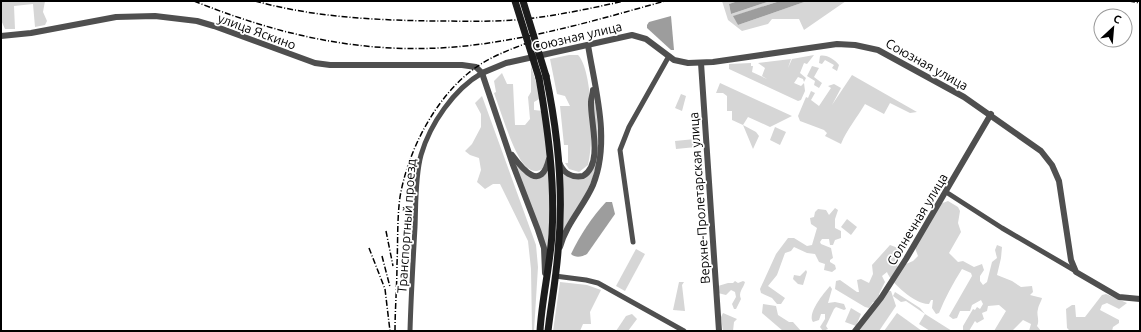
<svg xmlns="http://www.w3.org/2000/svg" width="1141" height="332" font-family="Ubuntu,sans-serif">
<rect width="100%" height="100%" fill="#fff"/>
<!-- green -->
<g fill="#d6d6d6">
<polygon points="1,1 45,1 43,12 47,21 45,25 35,27 33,4 14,6 15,29 5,29 1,20"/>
<polygon points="722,1 738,1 729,4 731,14 770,1 780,1 734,16 738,25 807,1 846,1 804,30 799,19 772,19 768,24 742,31 728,20"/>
<path d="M569,55h9c15,15 16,90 10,110l-9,7 -10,-3 -4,-6h3v-18h-4l-4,-39h10l-5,-10 -8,-2 -7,-35z"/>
<polygon points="814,55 807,64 804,63 800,73 806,78 804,82 803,79 798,77 794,83 801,86 804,83 805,91 801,100 798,101 729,69 729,64 751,63 751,66 753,66 752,72 767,79 762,76 765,68 758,63 791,59 788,68 792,59"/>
<path d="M820,56c6,-2 15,4 19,9l-2,6 -5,-3 2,-3 -9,-5 -3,4 -3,-1z"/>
<path d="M531,66l10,32 -7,4v8l9,1c1,12 11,59 -6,60 -7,1 -13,-6 -17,-12 -11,-20 -18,-44 -26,-66l2,-1 -2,-11 8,-8 5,11h6l2,41h10l5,-6 -2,-22 3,-5z"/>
<polygon points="812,66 819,68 814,77 822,83 819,88 814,85 815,81 807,76"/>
<path d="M852,75l65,37 -7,1 -20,-10 -6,11 -19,-10c-8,14 -18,25 -24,40l-16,-8 2,-3 -3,-3 -24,-9 -2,-5 8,-19 2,1 3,-7 4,2 -4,7 8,6 12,-18 -3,-2 6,-2 7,4 -9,17z"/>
<polygon points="720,83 792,116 770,127 748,117 743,125 756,132 759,136 753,149 743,125 732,120 732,111 727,111 727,96 723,93 716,93"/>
<polygon points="681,94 686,96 682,111 675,108"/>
<polygon points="482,96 536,245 538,267 534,331 532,331 531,269 528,241 500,184 493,184 485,189 477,182 481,170 479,158 470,155 465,151 472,144 481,127 481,114 475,103"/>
<path d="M595,101c4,37 8,61 -11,96 -7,11 -15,22 -21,34l-2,-59 14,6 17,-7 1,-67z"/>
<polygon points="775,127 786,132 780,145 770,140"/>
<polygon points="695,139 696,147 676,149 675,141"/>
<path d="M514,162c9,13 23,23 35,8l2,28 -4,63z"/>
<path d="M948,201l10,6 2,4 -2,12 3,9 -12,21 9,9 5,-1 11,6 8,-3 2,6 -4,6v5l3,4 4,-3 5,-20 5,-4 -2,-8 2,-5 5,2 -1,11 -4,17 15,6 9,6 11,-1 1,6 -3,3 12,3c-1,4 -3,6 -4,11 -2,6 2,11 -1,17l4,5h-12l2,-7 -8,-4 -11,11h-18l12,-20 -7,-6 -11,1 -1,5 -5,2 2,6 -7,4 -2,-2 -6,10h-6v-5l10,-17 2,1 2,-3 3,2 3,-5 -2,-4 -9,5 -2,6h-10l-3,7 -4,1 -4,-3 23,-40 -1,-3 -9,-4c-9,14 -17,29 -23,44l-3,1 -4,-6 1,-8h-2l-2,4c-13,1 -38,-21 -42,-32l-5,4 3,6 -6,12v8h-6l-4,6 -4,-1 -30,-18 1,-8 4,-1 17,12h2l-2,-12 4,-1 8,4 4,-9 -1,-9 18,-20 8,3 4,6 -5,12 2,1 14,-6 5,-5 -3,-8 25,-44z"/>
<polygon points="835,208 838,210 835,219 835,228 841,231 841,238 835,240 833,245 830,245 829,239 822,239 820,242 821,244 831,248 833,258 830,260 830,262 835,265 836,269 832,272 824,270 825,264 819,262 815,254 807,253 794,247 791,251 785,253 777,275 768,286 785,298 781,304 777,304 772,298 761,293 760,289 776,254 788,238 794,238 807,246 812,245 817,228 811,224 810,218 814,217 815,212 818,209 826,210 829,215"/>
<polygon points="847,219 857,227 851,235 841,227"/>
<polygon points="636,249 645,254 625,291 616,286"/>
<polygon points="806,270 807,272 803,285 798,284 793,279 794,275 800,276"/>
<path d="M735,281l3,2 5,-2 2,1c-2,7 -7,10 -4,17l-5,10h-2l-2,-5 4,-7 -1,-5 -4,-2 -5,5 -8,-2v-7l10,-3h5z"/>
<polygon points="560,282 587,285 601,290 590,312 591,324 583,324 580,331 553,331"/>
<polygon points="679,282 684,282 682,285 685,311 673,310"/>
<path d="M830,286l2,3 -4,14 7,-1 9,2 2,5 -2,1 -8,-3 -2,2 -8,17 2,3 -5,2 -3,-4 5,-8v-5h-4l-2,6 -6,2c-6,-9 11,-29 17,-36z"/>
<polygon points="889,291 891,291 896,306 879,331 857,331"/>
<polygon points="895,292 920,308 925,314 952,331 930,331 919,324 925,314 906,301 901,302 893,296"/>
<polygon points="1106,294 1127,303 1119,309 1107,303 1102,305 1100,310 1119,320 1119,323 1113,327 1112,331 1070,331 1067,328 1066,309 1072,305 1075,305 1076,317 1085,317 1102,295"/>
<polygon points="763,304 776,306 778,315 789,322 793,322 801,331 783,331 762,313"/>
<polygon points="851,308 861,314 856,326 845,322"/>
<polygon points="723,313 737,319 734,322 733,331 723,331 721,317"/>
<polygon points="897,313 922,331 884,331"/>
<polygon points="632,314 637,319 628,331 616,331 626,316"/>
</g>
<!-- water -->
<g fill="#9d9d9d">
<polygon points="738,1 770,1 731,14 729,4"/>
<polygon points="780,1 807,1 738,25 733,16"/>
<polygon points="671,16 674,50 671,50 647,28 647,25 649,22"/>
<path d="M606,202h6l3,12 -28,40c-5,3 -12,4 -16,0 9,-19 21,-37 35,-52z"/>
</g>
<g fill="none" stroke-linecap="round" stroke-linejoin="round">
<!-- minor -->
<g stroke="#4f4f4f" stroke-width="5">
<polyline points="946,192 1002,228 1074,270"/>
<polyline points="633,242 620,150 629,127 669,56"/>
<polyline points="555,276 586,280 598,283 684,331"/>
<path d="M410,331c1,-35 3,-69 5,-104 1,-23 0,-50 6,-72 9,-31 33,-66 61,-82"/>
</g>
<!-- tertiary -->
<g stroke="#4f4f4f" stroke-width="6">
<polyline points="1,36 31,33 116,17 155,16 197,21 214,26 315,63 330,65 462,65 476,67 482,73 513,165 538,230 544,248 545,273"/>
<polyline points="701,63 719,331"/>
<polyline points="482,73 506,63 632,35 646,39 674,60 688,63 713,62 837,44 855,45 878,50 964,97 1041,151 1052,165 1059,181 1071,260 1076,272 1119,297 1140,299"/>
<path d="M512,155c11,15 29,37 37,4"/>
<path d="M559,162c4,11 13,16 24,14 21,-12 7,-55 8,-74 0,-4 2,-8 2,-12"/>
<path d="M560,247c6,-23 24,-41 33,-62 18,-44 2,-96 -5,-140"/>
<polyline points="855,331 881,298 906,259 991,114"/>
</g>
<!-- secondary -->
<g stroke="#1c1c1c" stroke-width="7">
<path d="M546,76c12,57 18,118 12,176 -2,27 -7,53 -10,79"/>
<path d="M539,78c9,52 16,103 13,156 -2,32 -10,64 -12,97"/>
</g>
<!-- rail -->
<g stroke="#000" stroke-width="1.5" stroke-dasharray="6 2 1 2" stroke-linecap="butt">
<path d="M194,1c102,41 198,59 307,40 56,-9 110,-25 164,-40"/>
<path d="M255,1c58,16 117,19 177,20 27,0 55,1 82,-1 37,-3 74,-11 110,-19"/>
<polyline points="1129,1 1140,3"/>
<polyline points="386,231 393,266"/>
<polyline points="369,248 385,289 390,331"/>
<polyline points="382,256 390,287"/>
<path d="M395,331c0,-22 2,-45 2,-67 1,-22 0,-45 3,-67 8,-47 36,-101 75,-129 15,-11 34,-18 52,-25"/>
</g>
<!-- secondary-bridge -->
<g stroke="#1c1c1c" stroke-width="7">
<polyline points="515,1 539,78"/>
<polyline points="523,1 546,76"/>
</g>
</g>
<g text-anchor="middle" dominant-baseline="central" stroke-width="3.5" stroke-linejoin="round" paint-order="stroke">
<!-- street labels -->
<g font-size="13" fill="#000" stroke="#fff">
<text transform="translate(257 31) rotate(20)">улица Яскино</text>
<text transform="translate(577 36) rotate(-13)">Союзная улица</text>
<text transform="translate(927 64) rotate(29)">Союзная улица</text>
<text transform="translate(699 198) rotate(-94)">Верхне-Пролетарская улица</text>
<text transform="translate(917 219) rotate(-59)">Солнечная улица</text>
<text transform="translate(406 226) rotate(-86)">Транспортный проезд</text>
</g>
</g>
<!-- border -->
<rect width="1141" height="332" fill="none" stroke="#000000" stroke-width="4"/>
<!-- north arrow -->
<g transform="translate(1113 28) rotate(26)"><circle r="19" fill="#ffffff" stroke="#999999"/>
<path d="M0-3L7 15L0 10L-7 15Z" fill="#000000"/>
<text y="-6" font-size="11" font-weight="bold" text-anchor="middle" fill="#000000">С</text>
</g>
</svg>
